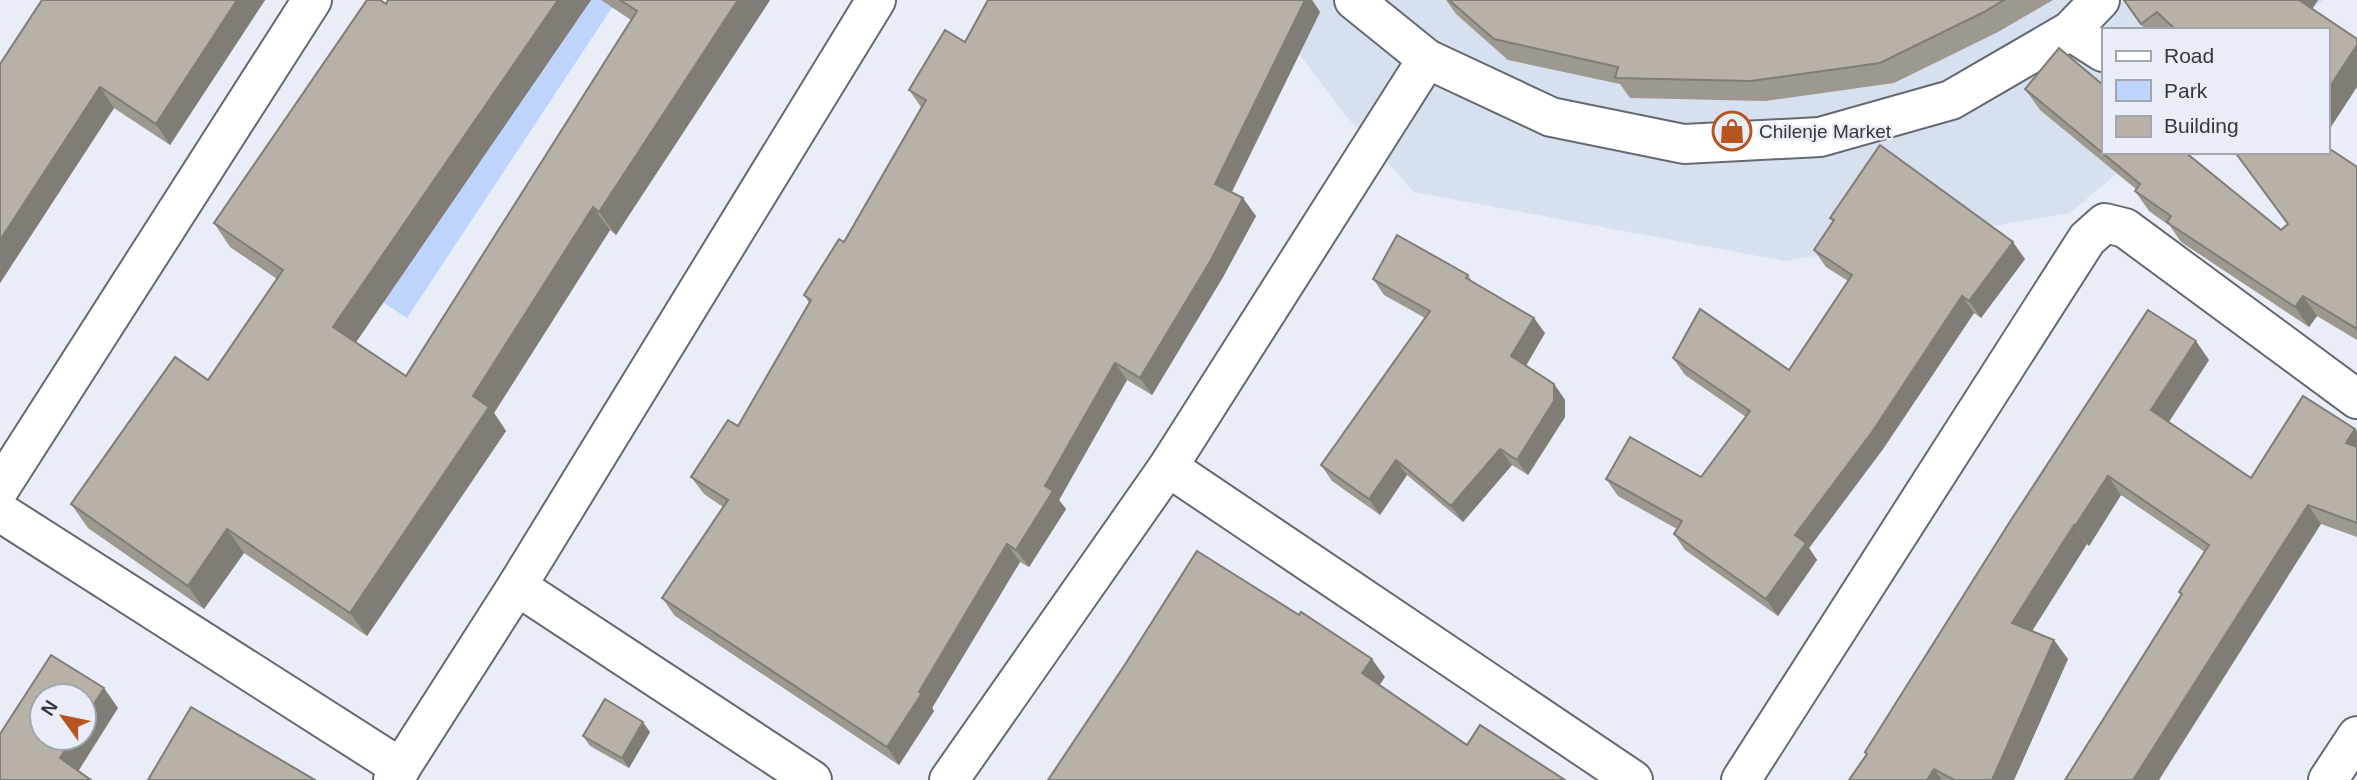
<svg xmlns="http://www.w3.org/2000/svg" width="2357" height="780" font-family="Helvetica,sans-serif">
<rect width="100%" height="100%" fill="#e8edf8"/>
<!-- built -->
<polygon fill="#d7e0ef" points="1259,0 2323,0 2287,30 2103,30 2103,152 2142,152 2070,213 1785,261 1414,192 1341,110"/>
<!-- green -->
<polygon fill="#bfd4fc" points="492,0 617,0 407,318 320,261"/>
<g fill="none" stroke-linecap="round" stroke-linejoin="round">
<defs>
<g id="minor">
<polyline points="1354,0 1427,59 1551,117 1684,144 1820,137 1951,100 2070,31 2100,0"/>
<polyline points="2070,31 2103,52"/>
<polyline points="1168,467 1633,780"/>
<polyline points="0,488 312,0"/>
<polyline points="0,512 401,768"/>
<polyline points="517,586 812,780"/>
<polyline points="393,780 517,586 876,0"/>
<polyline points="949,780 1168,467 1427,59"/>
<polyline points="1741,780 2087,239 2105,223 2125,228 2357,399"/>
<polyline points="2328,780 2357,736"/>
</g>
</defs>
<!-- minor casing -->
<use href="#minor" stroke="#656972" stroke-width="42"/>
<!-- minor -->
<use href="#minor" stroke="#fff" stroke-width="38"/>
</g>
<!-- wall -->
<g fill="#9d9890">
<polygon points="42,0 265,0 170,145 114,108 0,283 0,64"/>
<polygon points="388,0 591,0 356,342 406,376 631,20 601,0 770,0 616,235 610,230 494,413 506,431 367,636 244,553 204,609 88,528 71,504 208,380 277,279 230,247 214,223"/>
<polygon points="988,0 1312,0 1320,12 1232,192 1256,216 1223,277 1152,395 1127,380 1059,500 1066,509 1029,567 1020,562 932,708 934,711 899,765 675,616 662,598 723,507 704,494 691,477 738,426 810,304 804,295 844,242 921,107 909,90 965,42"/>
<polygon points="1446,0 2053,0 1998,32 1894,83 1765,101 1630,98 1620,84 1508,60 1456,14"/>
<polygon points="2124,0 2318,0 2312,9 2327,30 2145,30"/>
<polygon points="2025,89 2281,230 2357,167 2357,340 2317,316 2309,327 2181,242 2170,226 2149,211 2135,191 2136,189 2040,110"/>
<polygon points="1830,218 2025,259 1981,318 1974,313 1883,449 1809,548 1817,560 1778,616 1685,550 1674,534 1677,529 1618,496 1606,479 1701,477 1746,417 1685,375 1673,358 1789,370 1848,281 1826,267 1814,250 1833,222"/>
<polygon points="1468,275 1473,283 1545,333 1526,366 1554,384 1565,400 1565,417 1528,475 1512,465 1463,522 1407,475 1380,515 1332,481 1321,465 1425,318 1384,295 1373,279"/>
<polygon points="2209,360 2169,422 2251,478 2355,429 2357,431 2357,537 2321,524 2181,595 2179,592 2205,552 2121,495 2089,546 2087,544 2032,631 2068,659 2014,780 1849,780 1866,755 1865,752"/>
<polygon points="650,732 629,768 590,746 583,736"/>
</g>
<!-- shaded-wall -->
<g fill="#807c76">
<polygon points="237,0 265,0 170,145 156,124"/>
<polygon points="558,0 591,0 350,351 333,327"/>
<polygon points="738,0 770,0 616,235 599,212"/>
<polygon points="1305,0 1312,0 1320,12 1227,201 1215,184"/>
<polygon points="2296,0 2318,0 2307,17"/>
<polygon points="2357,45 2357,87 2327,133 2327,91"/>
<polygon points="100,87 114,108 0,283 0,240"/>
<polygon points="1243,198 1256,216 1223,277 1152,395 1140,378"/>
<polygon points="593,207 610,230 494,413 506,431 367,636 350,613 473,396"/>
<polygon points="2013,242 2025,259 1981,318 1969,301"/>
<polygon points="1962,296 1974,313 1883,449 1809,548 1817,560 1778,616 1766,599 1795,535"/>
<polygon points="2303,296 2317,316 2309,327 2295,307"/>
<polygon points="1534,318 1545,333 1522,372 1511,356"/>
<polygon points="2196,341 2209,360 2164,429 2151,410"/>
<polygon points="1115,363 1127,380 1059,500 1066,509 1029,567 1016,550 1045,486"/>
<polygon points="1554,384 1565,400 1565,417 1528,475 1517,460"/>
<polygon points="2355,429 2357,431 2357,458 2346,443"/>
<polygon points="1500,449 1512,465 1463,522 1451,506"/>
<polygon points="1396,460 1407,475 1380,515 1369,499"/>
<polygon points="2108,476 2121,495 2089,546 2075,526"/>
<polygon points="2308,505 2321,524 2159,780 2133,780"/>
<polygon points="2074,525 2087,544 2025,642 2012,623"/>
<polygon points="227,529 244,553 204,609 188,586"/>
<polygon points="1007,544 1020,562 932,708 934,711 899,765 887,747"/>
<polygon points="2054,640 2068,659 2014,780 1992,780"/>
<polygon points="1372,659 1385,677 1375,692 1362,673"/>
<polygon points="104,688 118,708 74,778 60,758 73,738 84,738 84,720"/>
<polygon points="643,722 650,732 629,768 622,758"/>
<polygon points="1934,769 1942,780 1927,780"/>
</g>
<!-- building -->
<g fill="#b7b1a8" stroke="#807c76" stroke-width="2">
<polygon points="42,0 237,0 156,124 100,87 0,240 0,64"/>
<polygon points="367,0 380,0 386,4 388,0 558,0 333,327 406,376 637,11 620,0 738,0 599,212 593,207 473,396 489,407 350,613 227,529 188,586 71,504 175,357 208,380 283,270 214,223"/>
<polygon points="988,0 1305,0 1215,184 1243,198 1211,260 1140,378 1115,363 1045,486 1053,491 1016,550 1007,544 919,692 922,693 887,747 662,598 728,500 691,477 728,420 738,426 811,300 804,295 839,239 844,242 926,100 909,90 945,30 965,42"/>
<polygon points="1449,0 2004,0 1984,12 1880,63 1751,81 1615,78 1618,67 1494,39"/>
<polygon points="2124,0 2299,0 2357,39 2357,45 2327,91 2327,30 2176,30 2157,12 2141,24"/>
<polygon points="2059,48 2103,85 2103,152 2185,152 2281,230 2288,224 2235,152 2327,152 2327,147 2357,167 2357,329 2303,296 2295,307 2171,225 2167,222 2171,216 2135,191 2140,184 2025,89"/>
<polygon points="1880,145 2013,242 1969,301 1962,296 1872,432 1795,535 1806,543 1766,599 1674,534 1682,521 1606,479 1630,437 1701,477 1750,411 1673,358 1700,309 1789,370 1852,275 1814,250 1834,220 1830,218"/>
<polygon points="1397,235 1468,275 1466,278 1534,318 1511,356 1554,384 1554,401 1517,460 1500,449 1451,506 1396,460 1369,499 1321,465 1430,311 1373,279"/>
<polygon points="2148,310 2196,341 2151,410 2251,478 2303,396 2355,429 2346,443 2357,447 2357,523 2308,505 2133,780 2065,780 2182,594 2179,592 2209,545 2108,476 2075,526 2074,525 2012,623 2054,640 1992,780 1954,780 1934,769 1927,780 1849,780 1867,754 1865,752 2011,520"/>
<polygon points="1197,551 1299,615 1301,612 1372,659 1362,673 1467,745 1480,725 1565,780 1048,780 1126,663"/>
<polygon points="51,655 104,688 84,720 84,696 42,696 42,738 73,738 60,758 91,780 0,780 0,734"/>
<polygon points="605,699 643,722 622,758 583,736"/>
<polygon points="191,707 315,780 148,780"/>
</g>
<!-- icons -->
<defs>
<symbol id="shop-ring" viewBox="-11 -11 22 22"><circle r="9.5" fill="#e8edf8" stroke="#b85421" stroke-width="1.5"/><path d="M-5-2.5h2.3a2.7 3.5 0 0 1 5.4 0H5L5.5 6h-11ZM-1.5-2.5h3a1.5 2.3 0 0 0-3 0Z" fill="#b85421"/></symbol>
</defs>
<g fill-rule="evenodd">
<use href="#shop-ring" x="1710" y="109" width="44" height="44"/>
</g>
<g text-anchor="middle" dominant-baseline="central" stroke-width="5" stroke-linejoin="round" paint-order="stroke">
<!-- poi labels -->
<g font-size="19" fill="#36383b" stroke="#e8edf8" text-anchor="start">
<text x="1759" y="131">Chilenje Market</text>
</g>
</g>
<!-- legend -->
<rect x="2102" y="28" width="228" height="126" fill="#e8edf8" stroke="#a1a5ac" stroke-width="2"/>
<rect x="2116" y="51" width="35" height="10" fill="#ffffff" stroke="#a1a5ac" stroke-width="2"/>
<text x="2164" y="63" font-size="21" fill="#36383b">Road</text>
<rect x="2116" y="80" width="35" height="21" fill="#bfd4fc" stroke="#a1a5ac" stroke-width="2"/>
<text x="2164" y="98" font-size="21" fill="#36383b">Park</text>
<rect x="2116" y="116" width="35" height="21" fill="#b7b1a8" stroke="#a1a5ac" stroke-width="2"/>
<text x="2164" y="133" font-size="21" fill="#36383b">Building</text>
<!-- north arrow -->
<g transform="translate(63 717) rotate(303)"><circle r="33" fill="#e8edf8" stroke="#a1a5ac" stroke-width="2"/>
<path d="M0-5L12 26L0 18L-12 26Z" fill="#b85421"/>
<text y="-10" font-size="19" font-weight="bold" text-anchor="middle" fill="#36383b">N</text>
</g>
</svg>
